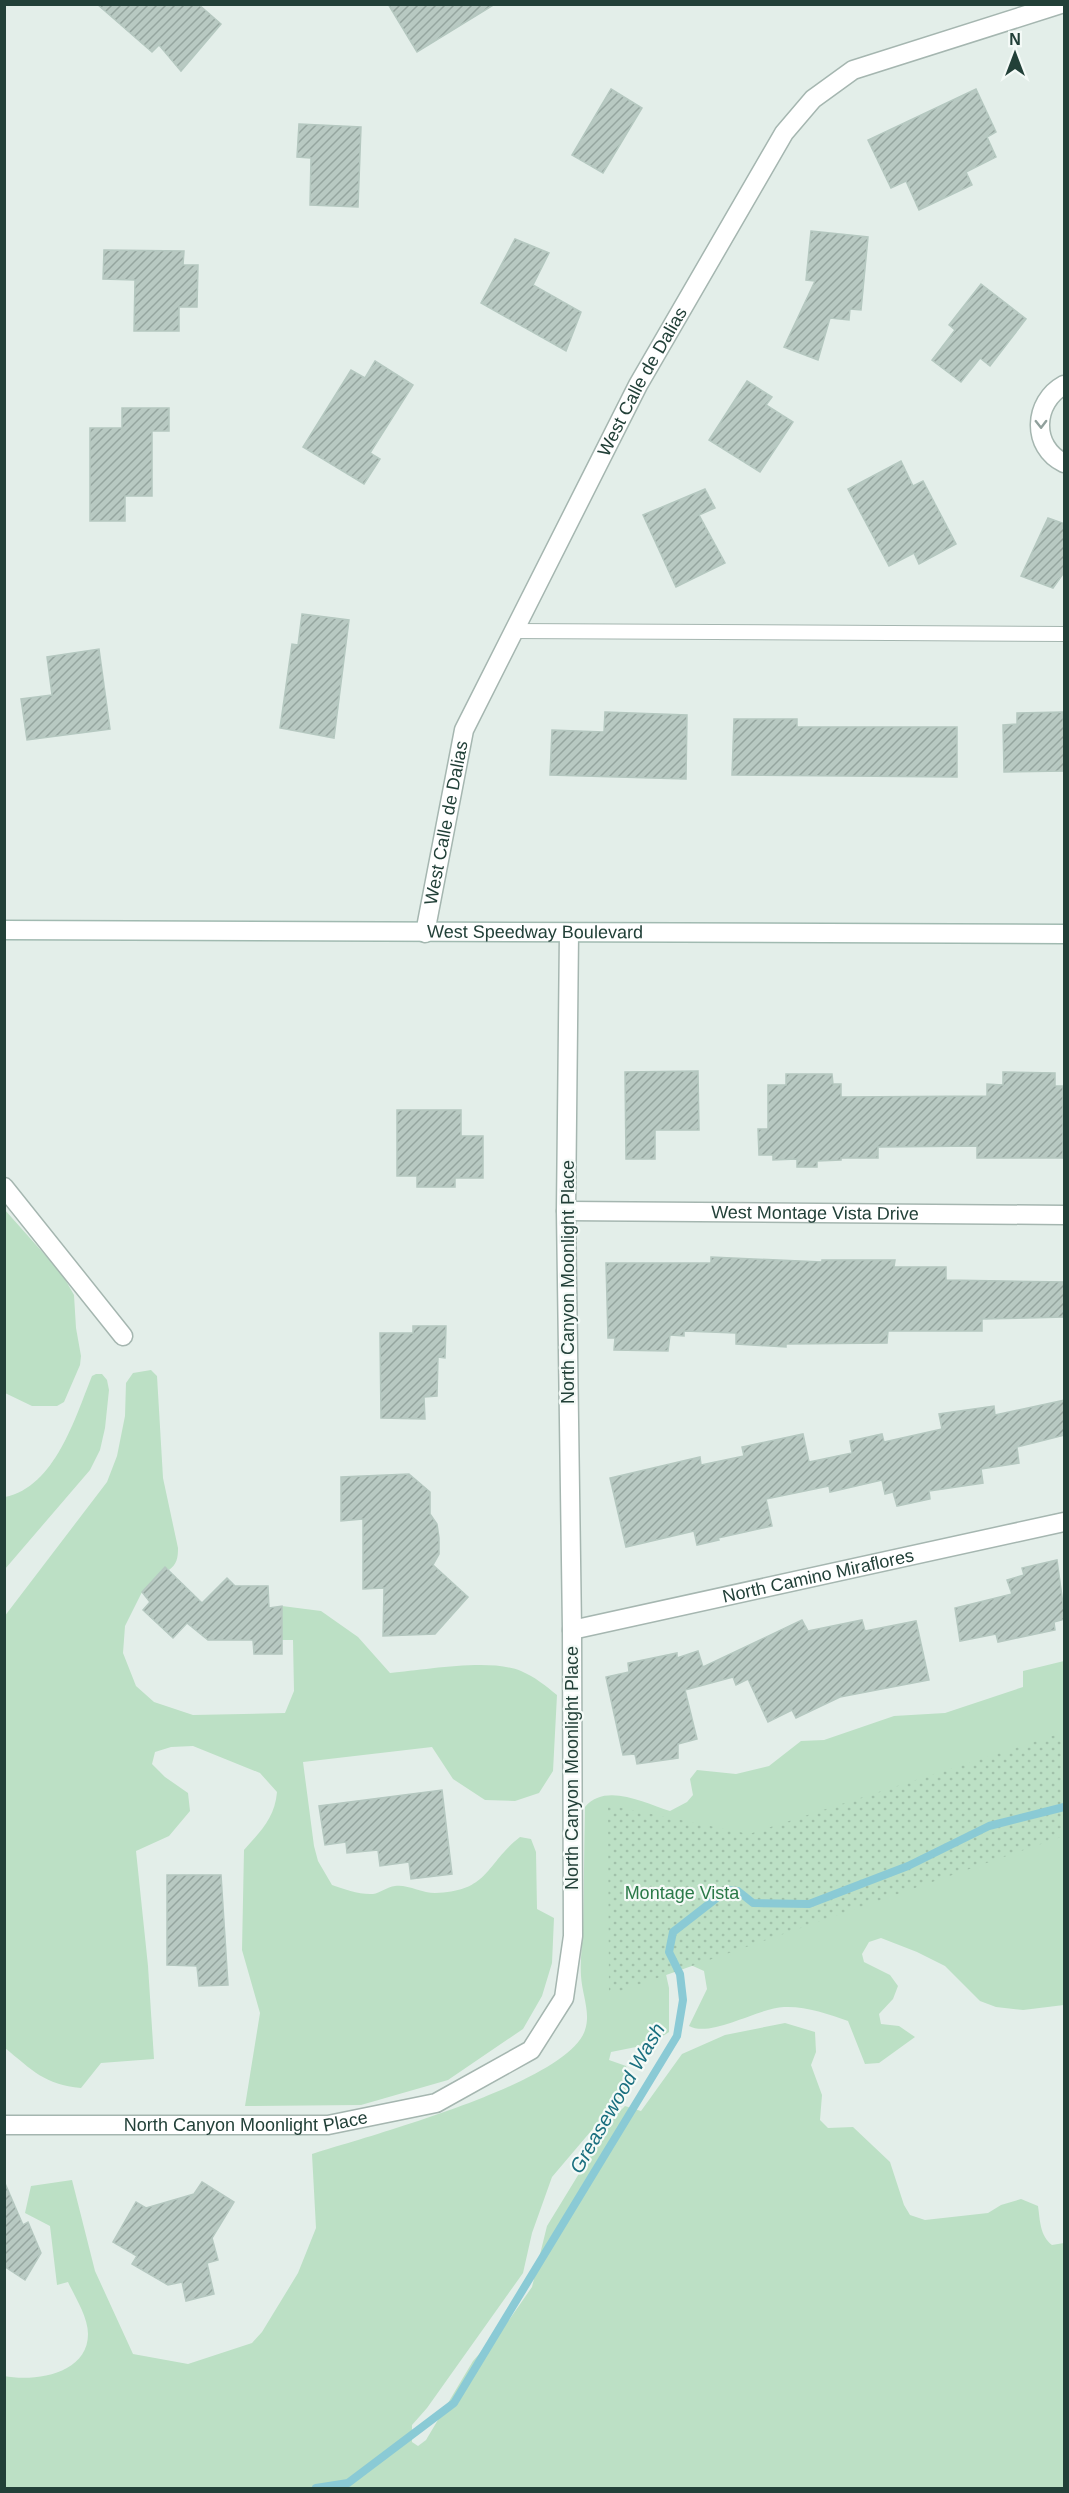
<svg xmlns="http://www.w3.org/2000/svg" width="1069" height="2493" font-family="Arial,sans-serif">
<defs>
<pattern id="park-dots" width="8" height="8" patternUnits="userSpaceOnUse" patternTransform="scale(1.5)"><rect width="8" height="8" fill="#bce0c5"/><path d="M2 2h.1M6 6h.1" fill="none" stroke="#a1c1aa" stroke-width="1.8" stroke-linecap="round"/></pattern>
<pattern id="building-hatch" width="6" height="6" patternUnits="userSpaceOnUse" patternTransform="scale(1.5)"><rect width="6" height="6" fill="#b8c9c2"/><path d="M-1 1l2-2M0 6l6-6M5 7l2-2" fill="none" stroke="#95a59f"/></pattern>
</defs>
<rect width="100%" height="100%" fill="#e3eee9"/>
<!-- green -->
<g fill="#bce0c5">
<polygon points="4,1209 62,1274 74,1295 76,1328 81,1356 80,1365 64,1402 57,1406 32,1406 5,1393"/>
<path d="M151,1370l6,6 6,102 15,70c0,10 -1,16 -9,22l-4,-3 -23,25 -17,34 -2,27 13,33 18,16 39,13 92,-2 9,-22 -1,-51h-11v-34l39,5 37,26 32,36c35,-3 100,-15 131,-2 14,6 25,15 36,24l-4,76 -14,22 -24,8 -30,-1 -32,-21 -21,-32 -129,15 11,84 4,15 14,24c12,4 28,10 41,9 7,-1 14,-7 22,-8 12,-2 27,7 40,7 55,-2 50,-29 85,-56l11,2 5,13 1,57 17,9 -2,45 -10,33 -19,33 -75,51 -87,25 -116,1 15,-93 -18,-63 2,-100c16,-18 31,-32 33,-58l-17,-19 -67,-27 -22,1 -16,5 -3,12 13,13 23,16 2,18 -21,25 -33,15 12,115 6,93 -53,4 -20,25c-36,-3 -49,-18 -76,-40l-1,-431 103,-135 10,-26 8,-40 1,-33 7,-10z"/>
<path d="M96,1374h6l5,6 2,10 -4,38 -5,22 -10,20 -85,99v-72c50,-10 70,-79 87,-121z"/>
<path d="M1064,1661v133l-401,167 6,27v44l-18,12 -40,8 -2,8 17,6 5,13 -6,12 -73,86 -20,56 -9,40 -96,135 -15,17v17l6,4 8,-6 47,-79 36,-41 23,-33 15,-61 66,-108 12,-12 16,5 41,-57 43,-19 60,-12 30,9 1,20 -5,13 11,30 -2,25 8,8 25,-1 37,35 14,43 6,10 15,5 63,-7 13,-8 20,-6 17,7c2,14 2,30 14,39l12,-2v245h-1059l-1,-112c31,6 84,-2 84,-42 0,-17 -13,-37 -20,-52l-11,3 -7,-59 -25,-13 6,-27 41,-6 23,91 38,83 55,10 64,-21 10,-11 36,-59 18,-45 -4,-74c53,-17 257,-71 273,-124 6,-17 -3,-36 -4,-54 -1,-15 1,-30 2,-45 1,-41 1,-83 2,-124 20,-25 60,-4 85,4l17,-9 6,-7 -3,-16 7,-9 39,4 33,-8 32,-25 23,-1 70,-24 51,-3 78,-26v-16z"/>
<path d="M1064,1821v184l-41,5 -27,-3 -16,-6 -35,-35 -28,-14 -36,-14 -12,4 -7,12 2,8 26,13 8,11 -5,13 -14,15 2,10 18,2 16,11 -36,26 -14,1 -17,-43c-20,-7 -42,-15 -64,-14 -26,1 -73,31 -95,19l18,-37 -3,-18 -20,-9z"/>
</g>
<!-- park -->
<polygon fill="url(#park-dots)" points="1064,1732 1064,1836 609,1995 608,1805 749,1834"/>
<g fill="none" stroke-linecap="round" stroke-linejoin="round">
<!-- stream -->
<polyline stroke="#8acad5" stroke-width="8" points="316,2488 348,2483 454,2403 677,2036 683,2000 680,1974 669,1952 673,1932 727,1890 738,1891 753,1903 809,1904 908,1866 989,1826 1064,1807"/>
</g>
<!-- building -->
<g fill="url(#building-hatch)" stroke="#b5c8c0" stroke-width="1.5">
<polygon points="97,4 198,4 221,24 181,71 159,45 152,52"/>
<polygon points="388,4 495,4 417,52"/>
<polygon points="611,89 642,108 603,173 572,155"/>
<polygon points="976,89 996,132 987,137 996,157 966,172 972,185 919,210 906,181 891,188 868,140"/>
<polygon points="299,124 361,127 358,207 310,205 311,158 297,157"/>
<polygon points="811,231 868,237 861,310 850,309 849,320 830,318 818,360 784,347 815,281 806,280"/>
<polygon points="515,239 549,253 533,285 581,312 566,351 481,303"/>
<polygon points="104,250 184,251 183,265 198,265 197,307 179,307 179,331 134,331 135,280 103,279"/>
<polygon points="981,284 1026,319 990,366 980,358 961,382 932,360 955,330 949,325"/>
<polygon points="375,361 413,385 370,453 380,459 364,484 303,447 351,370 365,378"/>
<polygon points="747,381 772,397 766,405 793,422 760,472 709,440"/>
<polygon points="122,408 169,408 169,431 152,431 152,496 125,496 125,521 90,521 90,428 122,428"/>
<polygon points="901,461 913,486 923,481 956,544 919,564 914,553 889,566 848,489"/>
<polygon points="705,489 715,508 699,515 725,563 676,587 643,515"/>
<polygon points="1048,518 1065,524 1065,571 1053,588 1021,576"/>
<polygon points="302,614 349,620 334,738 280,728 292,644 298,645"/>
<polygon points="99,649 110,729 27,740 21,699 52,695 47,657"/>
<polygon points="605,712 687,715 686,779 550,775 552,730 604,732"/>
<polygon points="1063,712 1065,771 1004,772 1003,725 1017,724 1017,713"/>
<polygon points="734,719 797,719 797,727 957,727 957,777 732,775"/>
<polygon points="698,1071 699,1130 655,1130 655,1159 626,1159 625,1072"/>
<polygon points="1003,1072 1055,1073 1055,1086 1063,1086 1063,1158 977,1158 977,1146 878,1147 878,1158 841,1158 841,1160 817,1161 817,1167 797,1167 797,1159 773,1160 773,1155 759,1155 758,1129 768,1129 768,1085 786,1085 786,1074 832,1074 833,1084 841,1084 841,1097 987,1096 987,1084 1003,1085"/>
<polygon points="397,1110 461,1110 461,1136 483,1136 483,1178 455,1178 455,1187 417,1187 417,1176 397,1176"/>
<polygon points="711,1257 822,1262 822,1260 895,1260 894,1267 946,1267 946,1280 1065,1282 1065,1317 982,1319 982,1331 888,1331 887,1343 786,1344 786,1347 736,1344 736,1333 684,1331 684,1336 670,1335 668,1351 614,1350 615,1338 608,1338 606,1263 711,1263"/>
<polygon points="413,1326 446,1326 445,1358 438,1357 437,1396 424,1397 425,1419 381,1418 380,1333 413,1333"/>
<polygon points="1065,1400 1065,1435 1017,1447 1019,1463 981,1469 983,1483 929,1491 930,1499 897,1506 893,1492 885,1494 882,1480 830,1492 829,1486 766,1499 772,1526 718,1538 719,1540 697,1545 694,1531 626,1547 610,1478 700,1457 701,1465 744,1456 742,1447 803,1434 809,1462 852,1453 850,1441 882,1434 884,1442 942,1429 939,1414 994,1406 995,1415"/>
<polygon points="409,1474 430,1492 430,1514 437,1524 439,1538 439,1554 433,1565 468,1597 435,1634 383,1636 384,1588 363,1589 363,1519 341,1521 341,1477"/>
<polygon points="1057,1560 1065,1619 1054,1622 1055,1630 998,1642 996,1634 960,1641 955,1608 1012,1594 1007,1580 1024,1575 1022,1568"/>
<polygon points="165,1567 202,1603 227,1578 235,1586 268,1586 269,1608 282,1606 282,1654 254,1654 253,1640 208,1640 187,1623 173,1638 143,1610 150,1602 142,1592"/>
<polygon points="802,1620 808,1631 862,1620 865,1631 916,1621 929,1680 840,1697 796,1718 792,1710 768,1722 748,1679 736,1685 733,1677 685,1690 697,1739 678,1744 678,1758 637,1764 635,1754 623,1755 606,1677 629,1672 628,1663 677,1653 677,1658 698,1651 703,1667"/>
<polygon points="442,1790 452,1874 411,1879 409,1862 380,1866 378,1850 347,1853 346,1842 325,1845 319,1806"/>
<polygon points="167,1875 221,1875 228,1985 199,1986 197,1966 167,1965"/>
<polygon points="4,2181 23,2225 28,2222 41,2253 25,2280 4,2266"/>
<polygon points="202,2182 234,2202 212,2238 218,2260 207,2263 214,2294 186,2301 182,2282 168,2285 132,2264 137,2256 113,2242 136,2202 146,2208 194,2194"/>
</g>
<g fill="none" stroke-linecap="round" stroke-linejoin="round">
<defs>
<polyline id="lane" points="513,631 1064,634"/>
<g id="street">
<path d="M1064,385c-31,17 -33,62 0,78"/>
<path id="s1" d="M425,933l39,-203 174,-345 146,-252 29,-34 40,-29 208,-66"/>
<polyline points="4,1187 123,1336"/>
<path id="s2" d="M566,1211l498,4"/>
<path id="s3" d="M572,1630l492,-108"/>
<path id="s4" d="M4,2125h324l108,-22 95,-53 33,-52 9,-62 -1,-306 -6,-419 3,-278"/>
</g>
<g id="secondary">
<path id="s5" d="M4,930l1060,4"/>
</g>
</defs>
<!-- lane casing -->
<use href="#lane" stroke="#a5b6b0" stroke-width="16"/>
<!-- street casing -->
<use href="#street" stroke="#a5b6b0" stroke-width="21"/>
<!-- secondary casing -->
<use href="#secondary" stroke="#a1bab1" stroke-width="21"/>
<!-- lane -->
<use href="#lane" stroke="#fff" stroke-width="14"/>
<!-- street -->
<use href="#street" stroke="#fff" stroke-width="18"/>
<!-- secondary -->
<use href="#secondary" stroke="#fff" stroke-width="18"/>
</g>
<!-- one-way arrows -->
<defs><path id="oneway-chevron" d="M-2-3.5L2.5 0L-2 3.5" fill="none" stroke-width="1.6" stroke-linecap="round" stroke-linejoin="round" transform="scale(1.5)"/></defs>
<use stroke="#90a09c" href="#oneway-chevron" transform="translate(1041 424) rotate(89)"/>
<g text-anchor="middle" dominant-baseline="central" stroke-width="4.5" stroke-linejoin="round" paint-order="stroke">
<!-- street labels -->
<g font-size="18" fill="#224038" stroke="#f4faf7">
<text stroke="none"><textPath href="#s1" startOffset="598">West Calle de Dalias</textPath></text>
<text stroke="none"><textPath href="#s1" startOffset="112">West Calle de Dalias</textPath></text>
<text stroke="none"><textPath href="#s5" startOffset="531">West Speedway Boulevard</textPath></text>
<text stroke="none"><textPath href="#s2" startOffset="249">West Montage Vista Drive</textPath></text>
<text transform="translate(568 1282) rotate(-90)">North Canyon Moonlight Place</text>
<text stroke="none"><textPath href="#s3" startOffset="252">North Camino Miraflores</textPath></text>
<text transform="translate(572 1768) rotate(-90)">North Canyon Moonlight Place</text>
<text stroke="none"><textPath href="#s4" startOffset="242">North Canyon Moonlight Place</textPath></text>
</g>
<!-- park labels -->
<g font-size="18" fill="#2a7948" stroke="#f4faf7">
<text x="682" y="1893">Montage Vista</text>
</g>
<!-- water labels -->
<g font-size="20" font-style="italic" fill="#196f7f" stroke="#f4faf7">
<text transform="translate(617 2098) rotate(-60)">Greasewood Wash</text>
</g>
</g>
<!-- border -->
<rect width="1069" height="2493" fill="none" stroke="#224038" stroke-width="12"/>
<!-- north arrow -->
<g transform="translate(1015 54)" stroke="#f4faf7" stroke-width="4.5" paint-order="stroke">
<path d="M0-4.5L10 22L0 15L-10 22Z" fill="#224038"/>
<text y="-9" font-size="16" font-weight="bold" text-anchor="middle" fill="#224038">N</text>
</g>
</svg>
